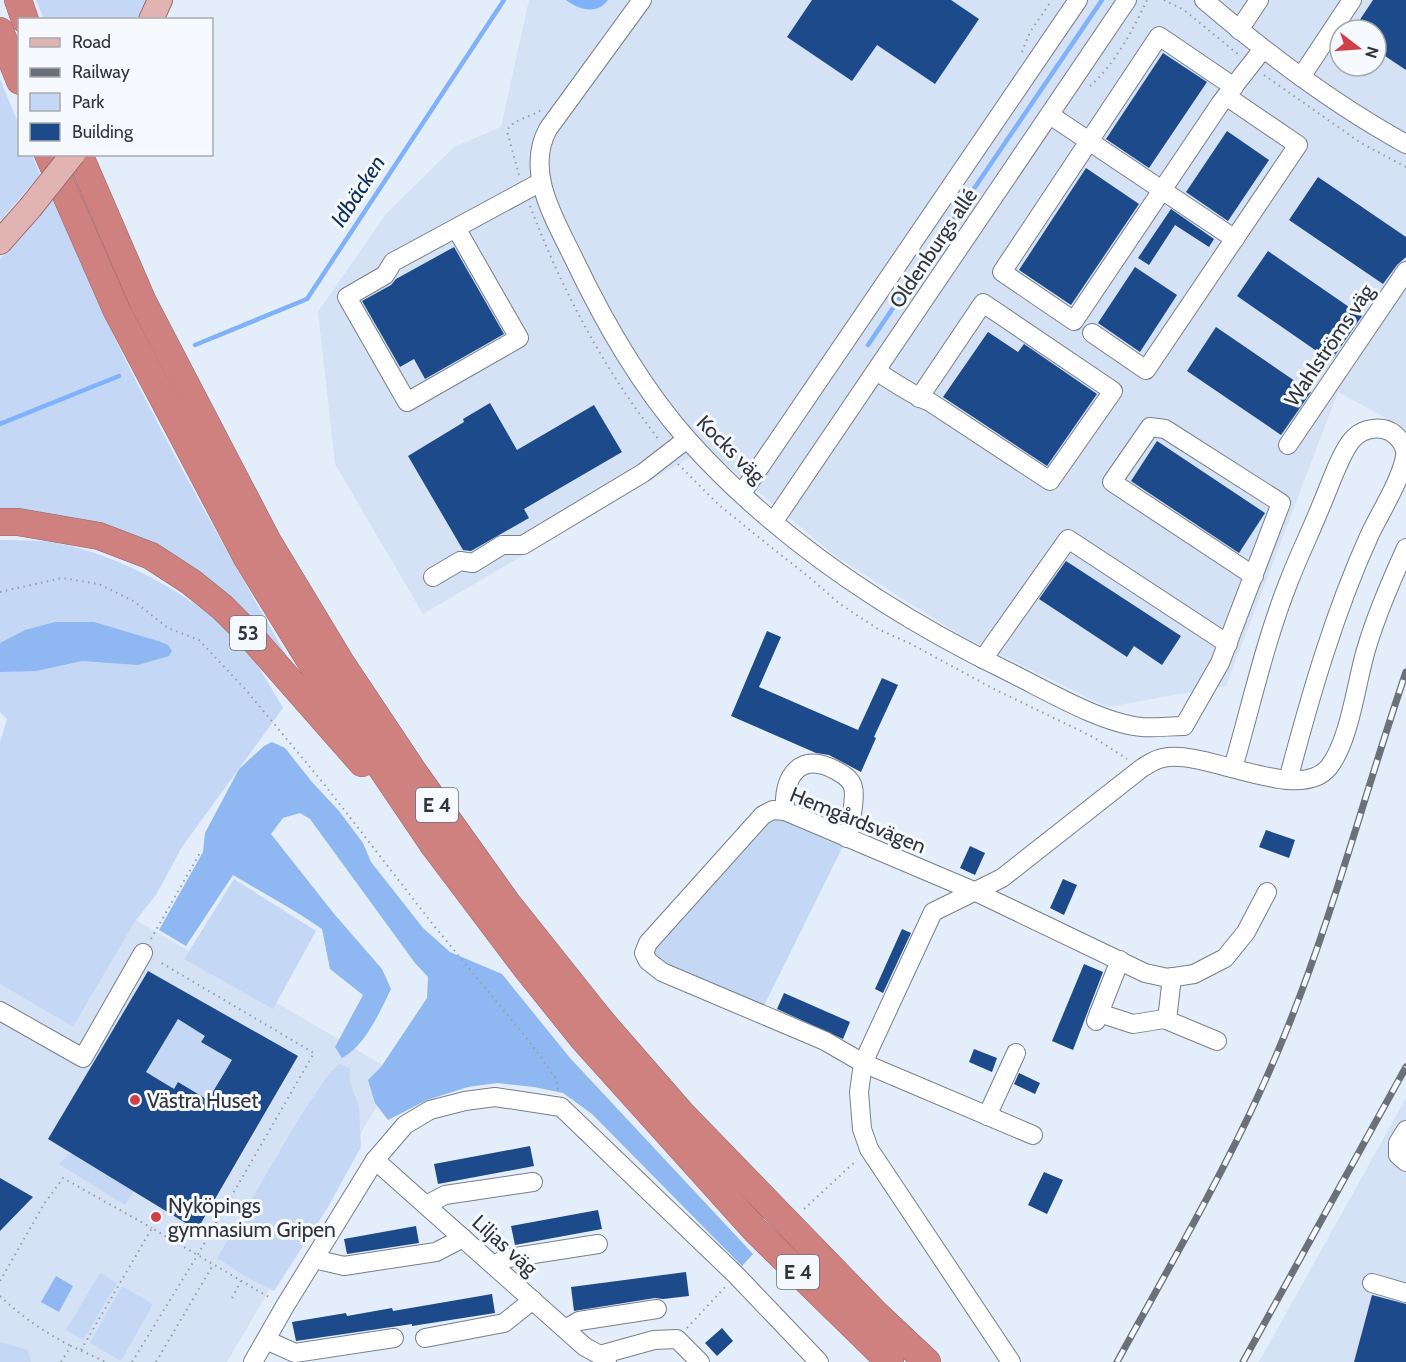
<svg xmlns="http://www.w3.org/2000/svg" width="1406" height="1362" font-family="Cabin,sans-serif">
<rect width="100%" height="100%" fill="#e4edfa"/>
<!-- built -->
<g fill="#d5e1f4" fill-rule="evenodd">
<path d="M529,0h877v429l-68,-37 -112,294 -119,21 -147,-72 -126,-80 -128,-107 -283,166 -88,-150 -17,-152 68,-98 68,-67 47,-20zM1340,30h36v36h-36z"/>
<polygon points="136,920 396,1073 227,1362 0,1362 0,984 73,1027"/>
<polygon points="1406,1098 1406,1362 1259,1362"/>
</g>
<!-- green -->
<g fill="#c4d8f5">
<polygon points="36,0 148,0 137,20 44,19"/>
<polygon points="0,79 19,125 20,154 32,155 40,175 0,221"/>
<path d="M54,199c24,54 46,109 72,162 55,110 114,215 176,321l-112,-110 -190,-57v-256z"/>
<path d="M0,540c14,0 28,0 41,1 62,6 137,46 184,86 25,22 42,54 58,81l-101,139 -26,48 -20,25 -63,107 -73,-43v-242l7,-23 -7,-7z"/>
<polygon points="778,814 845,842 761,1012 681,979 648,949 764,819"/>
<polygon points="234,879 316,931 273,1009 184,959"/>
<polygon points="178,1019 205,1036 201,1042 232,1060 203,1108 178,1083 174,1089 146,1072"/>
<polygon points="339,1064 350,1068 350,1082 359,1107 361,1147 328,1207 274,1291 245,1276 217,1258 301,1115 328,1075"/>
<polygon points="71,1153 134,1191 125,1205 59,1164"/>
<polygon points="100,1273 117,1283 83,1340 66,1330"/>
<polygon points="122,1286 153,1304 121,1361 90,1343"/>
<polygon points="0,1342 28,1350 31,1362 0,1362"/>
</g>
<!-- forest -->
<g fill="#8fb7f1">
<polygon points="55,622 94,622 158,641 168,645 172,651 169,656 138,665 82,661 36,671 0,672 0,643 25,630"/>
<path d="M272,742l13,6 27,34 27,29 24,32 8,19 52,66 27,24 52,22 68,84 183,196 -11,12 -150,-152 -29,-21 -29,-6 -37,-4 -29,4 -41,13 -39,20 -13,-17 -7,-23 13,-13 46,-69 1,-21 -13,-14 -105,-144 -10,-6 -17,5 -12,16 64,81 47,54 9,20c-12,24 -25,56 -49,69l-7,-11 28,-52 -33,-26 -8,-40c-29,-20 -59,-36 -89,-54l-47,71 -27,-16 44,-78 2,-19 34,-64 25,-23z"/>
<polygon points="56,1276 73,1286 59,1312 41,1302"/>
</g>
<!-- water -->
<path fill="#80b2fb" d="M566,0h42c-11,15 -29,10 -42,0z"/>
<g fill="none" stroke-linecap="round" stroke-linejoin="round">
<!-- stream -->
<g stroke="#80b2fb" stroke-width="4.5">
<polyline points="195,345 307,299 504,0"/>
<polyline points="868,345 1102,0"/>
<polyline points="0,424 119,376"/>
</g>
</g>
<!-- building -->
<g fill="#1c4a8a" fill-rule="evenodd">
<polygon points="812,0 951,0 979,19 935,84 877,45 852,81 787,37"/>
<polygon points="1373,0 1406,0 1406,70 1376,50 1376,30 1353,30"/>
<polygon points="1163,53 1207,82 1149,168 1106,139"/>
<polygon points="1227,131 1269,160 1228,221 1186,192"/>
<polygon points="1086,168 1139,204 1071,305 1019,270"/>
<polygon points="1318,177 1406,237 1406,257 1397,265 1383,284 1289,220"/>
<polygon points="1171,209 1214,239 1209,247 1175,225 1149,265 1138,258"/>
<polygon points="454,247 504,334 425,379 414,359 400,367 362,301 391,285 396,279"/>
<polygon points="1268,251 1362,316 1331,361 1237,296"/>
<polygon points="1135,267 1177,295 1140,352 1098,323"/>
<polygon points="1216,327 1311,392 1281,435 1187,371"/>
<polygon points="988,332 1018,352 1024,344 1097,394 1047,466 943,397"/>
<polygon points="490,403 517,450 594,405 622,452 524,509 529,518 471,551 463,550 408,456 464,422 463,419"/>
<polygon points="1157,441 1265,513 1239,553 1131,481"/>
<polygon points="1066,561 1181,636 1162,665 1134,646 1127,657 1039,599"/>
<polygon points="767,631 781,637 759,687 858,730 882,678 898,685 874,737 876,738 861,772 829,755 816,753 731,716"/>
<polygon points="1266,830 1295,840 1289,858 1259,847"/>
<polygon points="970,846 985,853 975,875 960,868"/>
<polygon points="1063,879 1077,885 1064,915 1050,908"/>
<polygon points="902,929 911,933 883,993 875,989"/>
<polygon points="1084,964 1103,972 1073,1050 1052,1041"/>
<path d="M148,971l150,85 -101,174 -149,-91zM178,1019l27,17 -4,6 31,18 -24,40 -30,-18 -4,7 -28,-17z"/>
<polygon points="784,993 850,1022 843,1039 777,1009"/>
<polygon points="974,1049 997,1058 992,1072 969,1062"/>
<polygon points="1019,1073 1040,1083 1035,1094 1014,1084"/>
<polygon points="530,1146 534,1166 438,1184 434,1164"/>
<polygon points="1044,1172 1063,1180 1047,1214 1028,1205"/>
<polygon points="0,1178 33,1197 0,1231"/>
<polygon points="598,1210 602,1229 515,1245 511,1226"/>
<polygon points="416,1226 419,1243 347,1254 344,1239"/>
<polygon points="686,1272 689,1296 663,1299 655,1298 574,1311 571,1287"/>
<polygon points="492,1294 495,1313 412,1326 412,1324 296,1341 292,1322 346,1313 347,1316 392,1308 393,1311"/>
<polygon points="1372,1295 1406,1304 1406,1362 1354,1362"/>
<polygon points="722,1328 733,1341 717,1356 705,1343"/>
</g>
<g fill="none" stroke-linecap="round" stroke-linejoin="round">
<defs>
<g id="minor">
<path d="M642,0l-94,129c-23,42 6,89 25,128 31,65 67,129 115,183 88,98 202,174 319,231 39,19 93,52 135,56 14,1 28,-1 42,-1l36,-63 61,-160 -116,-74 -15,-2 -38,55 142,94"/>
<path d="M1204,0c63,54 129,104 202,144"/>
<polyline points="1239,30 1259,0"/>
<polyline points="1301,77 1352,0"/>
<polyline points="1234,87 1159,36 1002,272 1074,321 1220,104 1263,49"/>
<polyline points="1050,115 1235,239"/>
<polyline points="456,228 519,338 407,402 347,297 385,275 393,262 541,182"/>
<polyline points="1092,333 1146,370 1298,145 1226,96"/>
<path d="M876,371c18,11 34,23 54,31l120,79 63,-90 -130,-88 -64,95"/>
<polyline points="1288,445 1406,271"/>
<polyline points="742,493 1078,0"/>
<polyline points="774,521 1127,0"/>
<polyline points="433,577 460,561 473,563 502,545 523,545 643,473 687,439"/>
<polyline points="983,659 1068,539 1228,644"/>
<path d="M1233,768c18,-62 32,-127 56,-187 10,-26 22,-50 32,-75 8,-18 19,-52 31,-66 12,-14 35,-16 47,-1 4,5 7,10 6,17 -3,22 -25,57 -35,78 -36,79 -60,163 -82,246"/>
<path d="M785,811c-2,-35 15,-61 52,-40 7,4 14,8 16,16 3,9 -3,40 -6,51"/>
<polyline points="0,1011 83,1058 143,953"/>
<polyline points="1099,1013 1133,1024 1164,1019 1217,1041"/>
<polyline points="1167,1020 1172,977"/>
<polyline points="1096,1021 1120,960"/>
<polyline points="987,1116 1016,1053"/>
<polyline points="1406,1130 1398,1143 1398,1155 1406,1162"/>
<polyline points="1033,1135 863,1063 825,1041 662,972 648,961 644,953 648,943 763,815 773,810 785,811 976,892 1145,973 1168,978 1194,974 1225,958 1246,932 1267,892"/>
<polyline points="375,1160 585,1347 600,1355 607,1362"/>
<polyline points="426,1205 445,1195 533,1182"/>
<polyline points="314,1259 344,1266 436,1252 463,1238"/>
<polyline points="493,1265 508,1258 598,1244"/>
<polyline points="1372,1283 1406,1293"/>
<polyline points="565,1329 579,1321 657,1309"/>
<polyline points="425,1338 504,1323 533,1300"/>
<polyline points="266,1340 295,1353 394,1338"/>
<polyline points="600,1355 654,1340 677,1339 700,1362"/>
<polyline points="253,1362 285,1306 375,1160 405,1125 430,1110 465,1101 495,1097 561,1107 736,1275 819,1362"/>
<path d="M1011,1362l-142,-213 -7,-20 -3,-37 4,-29 70,-151 69,-34 140,-110c7,-4 13,-9 21,-10 42,-10 136,47 166,9 21,-27 27,-84 37,-117 10,-35 25,-69 40,-102"/>
</g>
<g id="major">
<polyline points="151,20 160,0"/>
<polyline points="0,242 30,208"/>
</g>
<g id="highway">
<polyline points="18,0 25,20"/>
<polyline points="0,31 20,81"/>
<polyline points="48,154 117,311 247,558 320,677 432,843 527,969 584,1040 755,1230 890,1362"/>
<polyline points="79,154 143,302 268,542 341,663 415,774 507,903 601,1021 681,1113 876,1314 927,1362"/>
<polyline points="0,522 18,522 99,536 151,556 191,582 222,607 247,632 362,763"/>
</g>
</defs>
<!-- minor casing -->
<use href="#minor" stroke="#777f8b" stroke-width="20"/>
<!-- major casing -->
<use href="#major" stroke="#986668" stroke-width="26"/>
<!-- highway casing -->
<use href="#highway" stroke="#986668" stroke-width="28"/>
<!-- path -->
<g stroke="#969da7" stroke-width="2" stroke-dasharray="1.5 4.5" stroke-linecap="butt">
<polyline points="1164,0 1184,10 1239,55"/>
<polyline points="1022,52 1030,32 1052,0"/>
<polyline points="1264,75 1361,143 1406,167"/>
<path d="M1090,86c25,-22 43,-56 57,-86"/>
<path d="M519,175l-12,-44c5,-12 23,-13 34,-21"/>
<path d="M530,206c32,84 74,164 130,235"/>
<polyline points="678,464 718,504 751,531 810,578 840,604 878,629 911,644 994,689 1093,737 1127,759"/>
<polyline points="0,592 62,578 99,584 135,602 168,628 199,640 246,690 324,784 435,927 529,1041 557,1080 558,1090"/>
<polyline points="151,939 201,851"/>
<polyline points="804,1209 857,1160"/>
<polyline points="179,1244 272,1299"/>
<polyline points="0,1281 44,1204 63,1178 152,1228"/>
<path d="M0,1296c22,21 44,36 71,50"/>
<polyline points="232,1298 241,1281"/>
<polyline points="687,1328 726,1286"/>
<polyline points="81,1350 152,1228 178,1244 188,1225"/>
<polyline points="61,1362 71,1346 106,1362"/>
<polyline points="132,1362 197,1256 314,1053 158,961"/>
<polyline points="156,1362 213,1265"/>
</g>
<!-- minor -->
<use href="#minor" stroke="#fff" stroke-width="18"/>
<!-- major -->
<use href="#major" stroke="#e2b3b3" stroke-width="24"/>
<!-- highway -->
<use href="#highway" stroke="#cf8180" stroke-width="27"/>
<defs>
<g id="rail">
<path d="M1117,1362c59,-108 122,-214 168,-328 48,-118 80,-242 121,-362"/>
<polyline points="1243,1362 1406,1067"/>
</g>
</defs>
<!-- rail casing -->
<use href="#rail" stroke="#6b7178" stroke-width="7"/>
<!-- rail -->
<use href="#rail" stroke="#f6faff" stroke-width="4.5" stroke-dasharray="14" stroke-linecap="butt"/>
<defs>
<polyline id="major-bridge" points="30,208 73,154"/>
</defs>
<!-- major-bridge casing -->
<use href="#major-bridge" stroke="#986668" stroke-width="26" stroke-linecap="butt"/>
<!-- major-bridge -->
<use href="#major-bridge" stroke="#e2b3b3" stroke-width="24"/>
</g>
<!-- markers -->
<g fill="#d04049" stroke="#f6faff" stroke-width="2">
<circle cx="135" cy="1100" r="6"/>
<circle cx="156" cy="1217" r="6"/>
</g>
<g text-anchor="middle" dominant-baseline="central" stroke-width="6" stroke-linejoin="round" paint-order="stroke">
<!-- shield labels -->
<g fill="#f6faff" stroke="#6c7075" stroke-width="1.5">
<rect x="230" y="616" width="36" height="34" rx="4.5"/>
<rect x="416" y="788" width="42" height="34" rx="4.5"/>
<rect x="777" y="1255" width="42" height="34" rx="4.5"/>
</g>
<g font-size="20" font-weight="bold" fill="#31353a">
<text x="248" y="633">53</text>
<text x="437" y="805">E 4</text>
<text x="798" y="1272">E 4</text>
</g>
<!-- street labels -->
<g font-size="21" fill="#31353a" stroke="#f6faff">
<text transform="translate(933 248) rotate(-56)">Oldenburgs allé</text>
<text transform="translate(1329 345) rotate(-56)">Wahlströms väg</text>
<text transform="translate(731 449) rotate(45)">Kocks väg</text>
<text transform="translate(858 820) rotate(22)">Hemgårdsvägen</text>
<text transform="translate(505 1245) rotate(42)">Liljas väg</text>
</g>
<!-- poi labels -->
<g font-size="21" fill="#31353a" stroke="#f6faff" text-anchor="start">
<text x="147" y="1100">Västra Huset</text>
<text x="168" y="1205">Nyköpings<tspan x="168" dy="24">gymnasium Gripen</tspan></text>
</g>
<!-- water labels -->
<g font-size="22" font-style="italic" fill="#0d2d5a" stroke="#f6faff">
<text transform="translate(358 191) rotate(-57)">Idbäcken</text>
</g>
</g>
<!-- legend -->
<rect x="18" y="18" width="195" height="138" fill="#f6faff" stroke="#a7abb0" stroke-width="1.5"/>
<rect x="30" y="38" width="30" height="9" fill="#e2b3b3" stroke="#a7abb0" stroke-width="1.5"/>
<text x="72" y="48" font-size="18" fill="#31353a">Road</text>
<rect x="30" y="68" width="30" height="9" fill="#6b7178" stroke="#a7abb0" stroke-width="1.5"/>
<text x="72" y="78" font-size="18" fill="#31353a">Railway</text>
<rect x="30" y="93" width="30" height="18" fill="#c4d8f5" stroke="#a7abb0" stroke-width="1.5"/>
<text x="72" y="108" font-size="18" fill="#31353a">Park</text>
<rect x="30" y="123" width="30" height="18" fill="#1c4a8a" stroke="#a7abb0" stroke-width="1.5"/>
<text x="72" y="138" font-size="18" fill="#31353a">Building</text>
<!-- north arrow -->
<g transform="translate(1358 48) rotate(107)"><circle r="28" fill="#f6faff" stroke="#a7abb0" stroke-width="1.5"/>
<path d="M0-4.5L10 22L0 15L-10 22Z" fill="#d04049"/>
<text y="-9" font-size="16" font-weight="bold" text-anchor="middle" fill="#31353a">N</text>
</g>
</svg>
